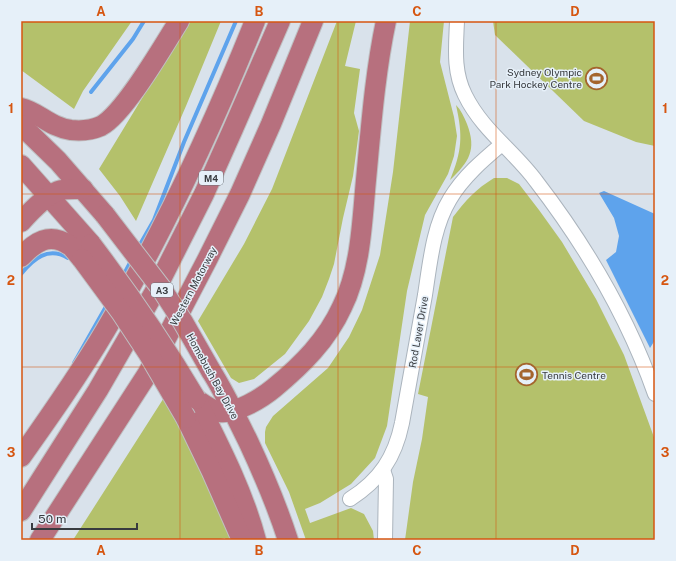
<svg xmlns="http://www.w3.org/2000/svg" width="676" height="561" font-family="'Public Sans',sans-serif">
<rect width="100%" height="100%" fill="#d9e2eb"/>
<!-- green -->
<g fill="#b4c16b">
<polygon points="21,21 132,21 83,91 74,109 21,70"/>
<polygon points="189,21 221,21 186,106 136,221 120,196 99,169"/>
<polygon points="337,21 356,21 345,66 360,69 354,113 359,131 353,176 343,218 334,264 329,279 322,297 309,321 285,354 254,379 239,383 231,378 198,321 244,244 272,189"/>
<polygon points="410,21 444,21 440,62 454,117 457,136 454,156 448,174 425,215 407,291 387,426 375,458 351,484 320,503 305,509 310,523 351,508 364,514 373,531 374,540 306,540 289,492 265,443 265,432 266,427 273,416 328,368 349,337 362,310 380,255 393,172"/>
<polygon points="493,21 655,21 655,146 636,142 584,121 495,35"/>
<path d="M456,105c5,5 8,12 11,19 10,26 2,38 -17,56 12,-29 13,-44 6,-75z"/>
<path d="M494,178h13l12,6 20,26 23,32 34,57 28,56 31,85v100h-250l8,-58 9,-43 6,-42 -10,-3 35,-177c13,-17 23,-28 41,-39z"/>
<polygon points="167,393 232,540 226,540 225,538 216,540 73,540"/>
</g>
<!-- water -->
<polygon fill="#5ea3ec" points="604,191 655,214 655,340 650,348 606,260 616,252 619,236 614,218 599,193"/>
<g fill="none" stroke-linecap="round" stroke-linejoin="round">
<!-- stream -->
<g stroke="#5ea3ec" stroke-width="4">
<polyline points="91,92 133,39 144,21"/>
<polyline points="138,248 154,220 184,142 236,21"/>
<path d="M21,274c12,-15 27,-28 47,-16"/>
<polyline points="123,276 132,259"/>
<polyline points="74,363 108,303"/>
</g>
<defs>
<g id="minor">
<path d="M457,21c-1,26 -4,50 8,74 17,35 49,56 71,86 50,65 92,136 119,213"/>
<polyline points="383,470 386,479 385,540"/>
<path d="M350,499c30,-19 45,-42 52,-76 8,-43 15,-85 23,-128 5,-32 8,-68 25,-96 13,-22 33,-39 52,-55"/>
</g>
<g id="highway">
<path d="M21,108c18,4 28,19 50,22 10,1 21,0 30,-4 23,-12 63,-81 78,-105"/>
<polyline points="21,125 58,161 105,215"/>
<polyline points="21,165 91,244"/>
<path d="M21,222c9,-10 24,-26 37,-31 8,-3 17,-2 25,-2"/>
<path d="M21,257c14,-15 28,-25 48,-12 5,3 9,10 13,14"/>
<path d="M211,371c14,22 25,46 37,70 15,32 29,65 40,99"/>
<path d="M196,399c7,5 15,11 24,13 16,2 42,-14 54,-24 28,-23 53,-48 68,-81 19,-38 20,-85 24,-127 5,-53 9,-107 20,-159"/>
<path d="M196,399c23,46 47,92 60,141"/>
<polyline points="186,418 212,472 242,540"/>
<path d="M21,457c29,-41 58,-82 84,-126 59,-99 107,-203 150,-310"/>
<polyline points="21,511 98,390 154,293 204,194 233,129 280,21"/>
<polyline points="40,540 148,373 207,260 240,194 271,124 313,21"/>
</g>
</defs>
<!-- minor casing -->
<use href="#minor" stroke="#abb4bd" stroke-width="16"/>
<!-- highway casing -->
<use href="#highway" stroke="#bfc0c2" stroke-width="22"/>
<!-- minor -->
<use href="#minor" stroke="#fff" stroke-width="14"/>
<!-- highway -->
<use href="#highway" stroke="#b7707e" stroke-width="20"/>
<defs>
<g id="highway-bridge">
<polyline points="105,215 161,288 183,322 211,371"/>
<path d="M91,244c38,50 73,101 105,155"/>
<polyline points="82,259 121,312 148,353 186,418"/>
</g>
</defs>
<!-- highway-bridge casing -->
<use href="#highway-bridge" stroke="#bfc0c2" stroke-width="22" stroke-linecap="butt"/>
<!-- highway-bridge -->
<use href="#highway-bridge" stroke="#b7707e" stroke-width="20"/>
</g>
<!-- grid -->
<path fill="none" stroke="#d65611" stroke-width="1" stroke-opacity="0.55" d="M180,21v519M338,21v519M496,21v519M21,194h634M21,367h634"/>
<!-- icons -->
<defs>
<symbol id="stadium-ring" viewBox="-11 -11 22 22"><circle r="9.5" fill="#e6f0f9" stroke="#a4652d" stroke-width="1.5"/><path d="M0-5a6.5 5 0 1 0 0 10a6.5 5 0 1 0 0-10ZM-3.5-1.8h7v3.6h-7Z" fill="#a4652d"/></symbol>
</defs>
<g fill-rule="evenodd">
<use href="#stadium-ring" x="584" y="66" width="25" height="25"/>
<use href="#stadium-ring" x="514" y="362" width="25" height="25"/>
</g>
<g text-anchor="middle" dominant-baseline="central" stroke-width="3" stroke-linejoin="round" paint-order="stroke">
<!-- shield labels -->
<g fill="#e6f0f9" stroke="#6c7177" stroke-width="1">
<rect x="199" y="171" width="24" height="14" rx="3"/>
<rect x="151" y="283" width="22" height="14" rx="3"/>
</g>
<g font-size="9" font-weight="bold" fill="#383b3f">
<text x="211" y="178">M4</text>
<text x="162" y="290">A3</text>
</g>
<!-- poi labels -->
<g font-size="10" fill="#383b3f" stroke="#e6f0f9" text-anchor="end">
<text x="582" y="72">Sydney Olympic<tspan x="582" dy="12">Park Hockey Centre</tspan></text>
<text x="542" y="375" text-anchor="start">Tennis Centre</text>
</g>
<!-- street labels -->
<g font-size="10" fill="#383b3f" stroke="#e6f0f9">
<text transform="translate(193 286) rotate(-62)">Western Motorway</text>
<text transform="translate(418 332) rotate(-80)">Rod Laver Drive</text>
<text transform="translate(213 376) rotate(61)">Homebush Bay Drive</text>
</g>
</g>
<!-- border -->
<rect width="676" height="561" fill="none" stroke="#e6f0f9" stroke-width="44"/>
<!-- scale -->
<path d="M32 523v6h105v-6" fill="none" stroke="#383b3f" stroke-width="2"/>
<text x="38" y="523" font-size="12" fill="#383b3f" stroke="#e6f0f9" stroke-width="3" paint-order="stroke">50 m</text>
<rect x="22" y="22" width="632" height="517" fill="none" stroke="#d65611" stroke-width="1.5"/>
<g font-size="13" text-anchor="middle" font-weight="bold" fill="#d65611">
<text x="101" y="16">A</text>
<text x="259" y="16">B</text>
<text x="417" y="16">C</text>
<text x="575" y="16">D</text>
<text x="11" y="113">1</text>
<text x="665" y="113">1</text>
<text x="11" y="285">2</text>
<text x="665" y="285">2</text>
<text x="11" y="457">3</text>
<text x="665" y="457">3</text>
<text x="101" y="555">A</text>
<text x="259" y="555">B</text>
<text x="417" y="555">C</text>
<text x="575" y="555">D</text>
</g>
</svg>
